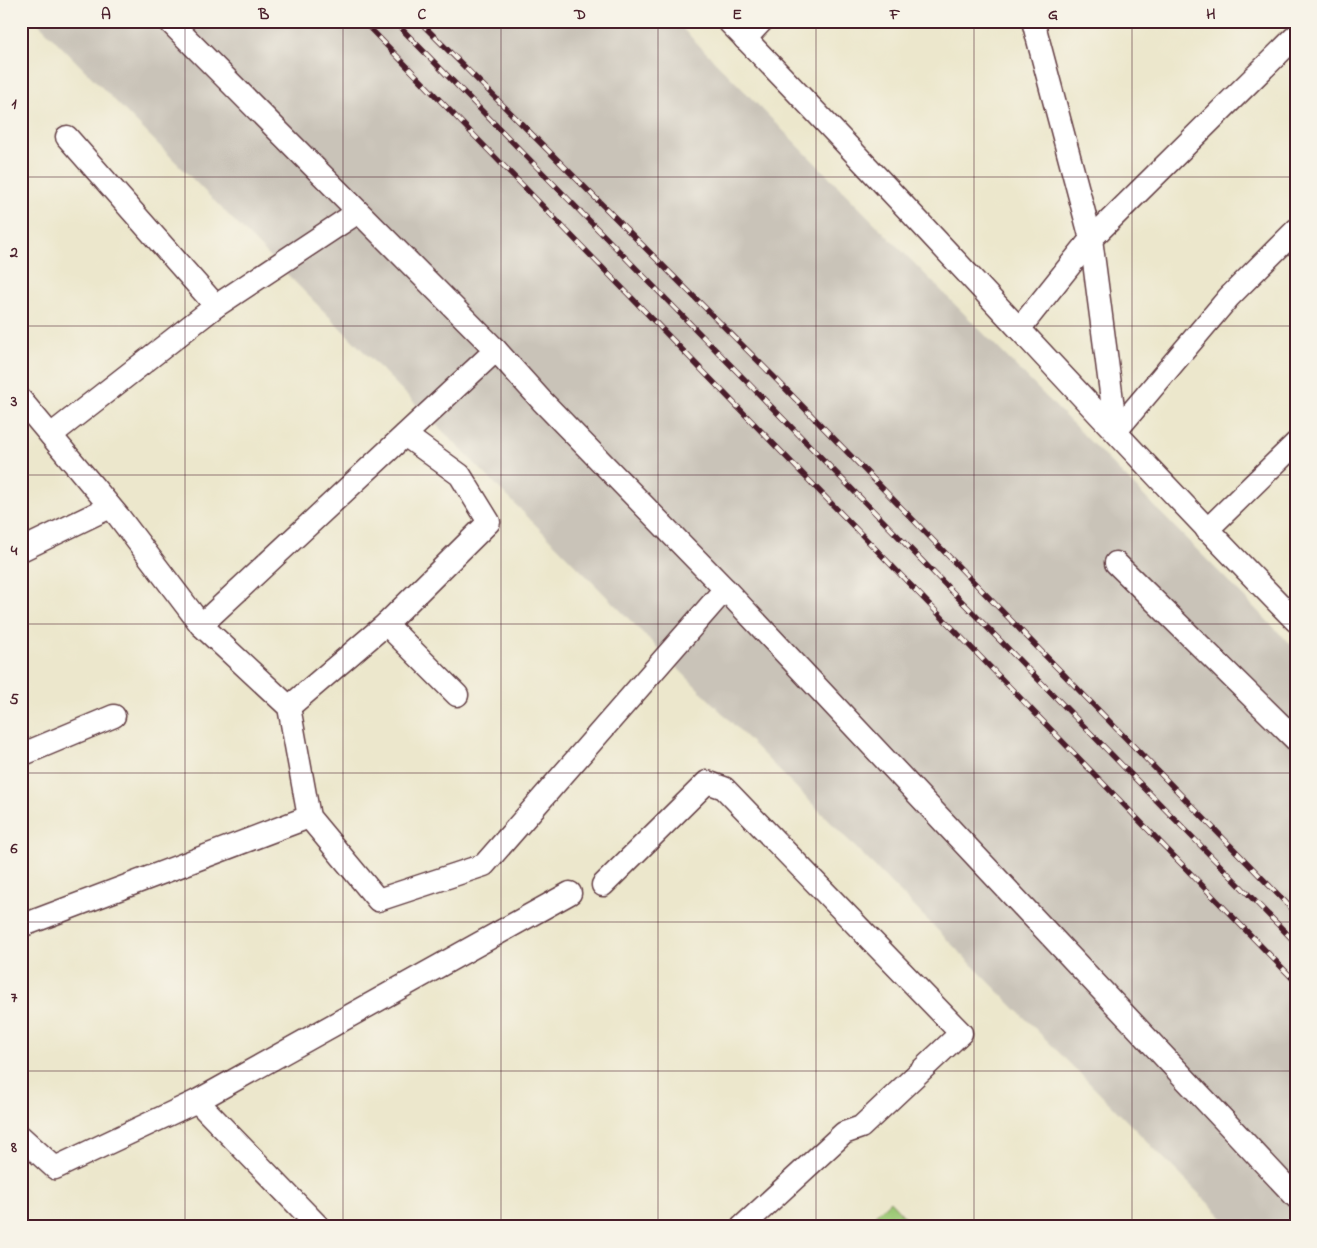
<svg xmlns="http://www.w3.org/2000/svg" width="1317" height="1248" font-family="'Indie Flower',sans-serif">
<rect width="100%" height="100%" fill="#f7f3e8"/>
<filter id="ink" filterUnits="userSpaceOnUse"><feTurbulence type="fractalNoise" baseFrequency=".02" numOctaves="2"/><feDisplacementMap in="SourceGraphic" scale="10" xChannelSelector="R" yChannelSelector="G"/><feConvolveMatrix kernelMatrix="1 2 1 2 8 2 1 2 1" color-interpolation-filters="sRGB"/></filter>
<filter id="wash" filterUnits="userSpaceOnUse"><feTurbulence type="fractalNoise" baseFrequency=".0096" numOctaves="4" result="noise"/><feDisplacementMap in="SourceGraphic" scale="20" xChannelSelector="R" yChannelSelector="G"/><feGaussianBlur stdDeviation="1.12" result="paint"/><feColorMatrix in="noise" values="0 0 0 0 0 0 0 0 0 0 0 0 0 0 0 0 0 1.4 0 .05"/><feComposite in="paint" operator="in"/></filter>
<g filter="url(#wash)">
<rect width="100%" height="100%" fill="#ece7cc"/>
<!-- industrial -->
<polygon fill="#c9c3b8" points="36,21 675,21 1296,650 1296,1227 1232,1227"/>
<!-- green -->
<polygon fill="#9cc976" stroke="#737450" points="890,1201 914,1227 863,1227"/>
</g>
<g filter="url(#ink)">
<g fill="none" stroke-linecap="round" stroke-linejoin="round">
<defs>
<g id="street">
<polyline points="169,21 496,350 542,401 725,589 1296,1197"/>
<path d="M728,21c193,197 375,404 568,600"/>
<polyline points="1033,21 1091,239 1116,431"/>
<polyline points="745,39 762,21"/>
<polyline points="67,137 216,306"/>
<polyline points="1020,328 1091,239 1296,36"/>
<polyline points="21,400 119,517 201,625 289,707 309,817 378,900 484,865 725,589"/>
<polyline points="1116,431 1229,297 1296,230"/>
<polyline points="51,435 216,306 358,212"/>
<polyline points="1207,530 1296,443"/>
<polyline points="21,550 110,507"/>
<polyline points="1116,563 1296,740"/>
<polyline points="386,624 457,695"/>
<polyline points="201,625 496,350"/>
<polyline points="289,707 386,624 489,522 460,475 405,435"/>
<polyline points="21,755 114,716"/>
<polyline points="603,885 707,782 724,788 961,1033 861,1127 844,1133 742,1227"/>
<polyline points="21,926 309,817"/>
<polyline points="197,1101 319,1227"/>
<polyline points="21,1137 55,1168 197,1101 570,893"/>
</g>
</defs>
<!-- street casing -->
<use href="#street" stroke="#623d43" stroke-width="25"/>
<!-- street -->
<use href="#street" stroke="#fff" stroke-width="22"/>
<defs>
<g id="rail">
<polyline points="363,21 1296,982"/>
<polyline points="394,21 1296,943"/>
<polyline points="419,21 777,380 1296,913"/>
</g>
</defs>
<!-- rail casing -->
<use href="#rail" stroke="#4a1f2b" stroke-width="5.5"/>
<!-- rail -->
<use href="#rail" stroke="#f7f3e8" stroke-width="4" stroke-dasharray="11" stroke-linecap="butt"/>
</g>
</g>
<!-- grid -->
<path fill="none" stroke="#4a1f2b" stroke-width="1" stroke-opacity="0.55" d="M185,21v1206M343,21v1206M501,21v1206M658,21v1206M816,21v1206M974,21v1206M1132,21v1206M21,177h1275M21,326h1275M21,475h1275M21,624h1275M21,773h1275M21,922h1275M21,1071h1275"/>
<!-- margin -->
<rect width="1317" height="1248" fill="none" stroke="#f7f3e8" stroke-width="55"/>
<rect x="28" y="28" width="1262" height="1192" fill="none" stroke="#4a1f2b" stroke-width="2"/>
<g font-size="16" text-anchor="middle" font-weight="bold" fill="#4a1f2b">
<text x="106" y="19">A</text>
<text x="264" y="19">B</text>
<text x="422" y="19">C</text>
<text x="580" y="19">D</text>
<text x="737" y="19">E</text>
<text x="895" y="19">F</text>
<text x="1053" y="19">G</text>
<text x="1211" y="19">H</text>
<text x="14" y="108">1</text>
<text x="14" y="257">2</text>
<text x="14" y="406">3</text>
<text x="14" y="555">4</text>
<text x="14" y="704">5</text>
<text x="14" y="853">6</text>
<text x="14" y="1002">7</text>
<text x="14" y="1152">8</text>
</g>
</svg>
